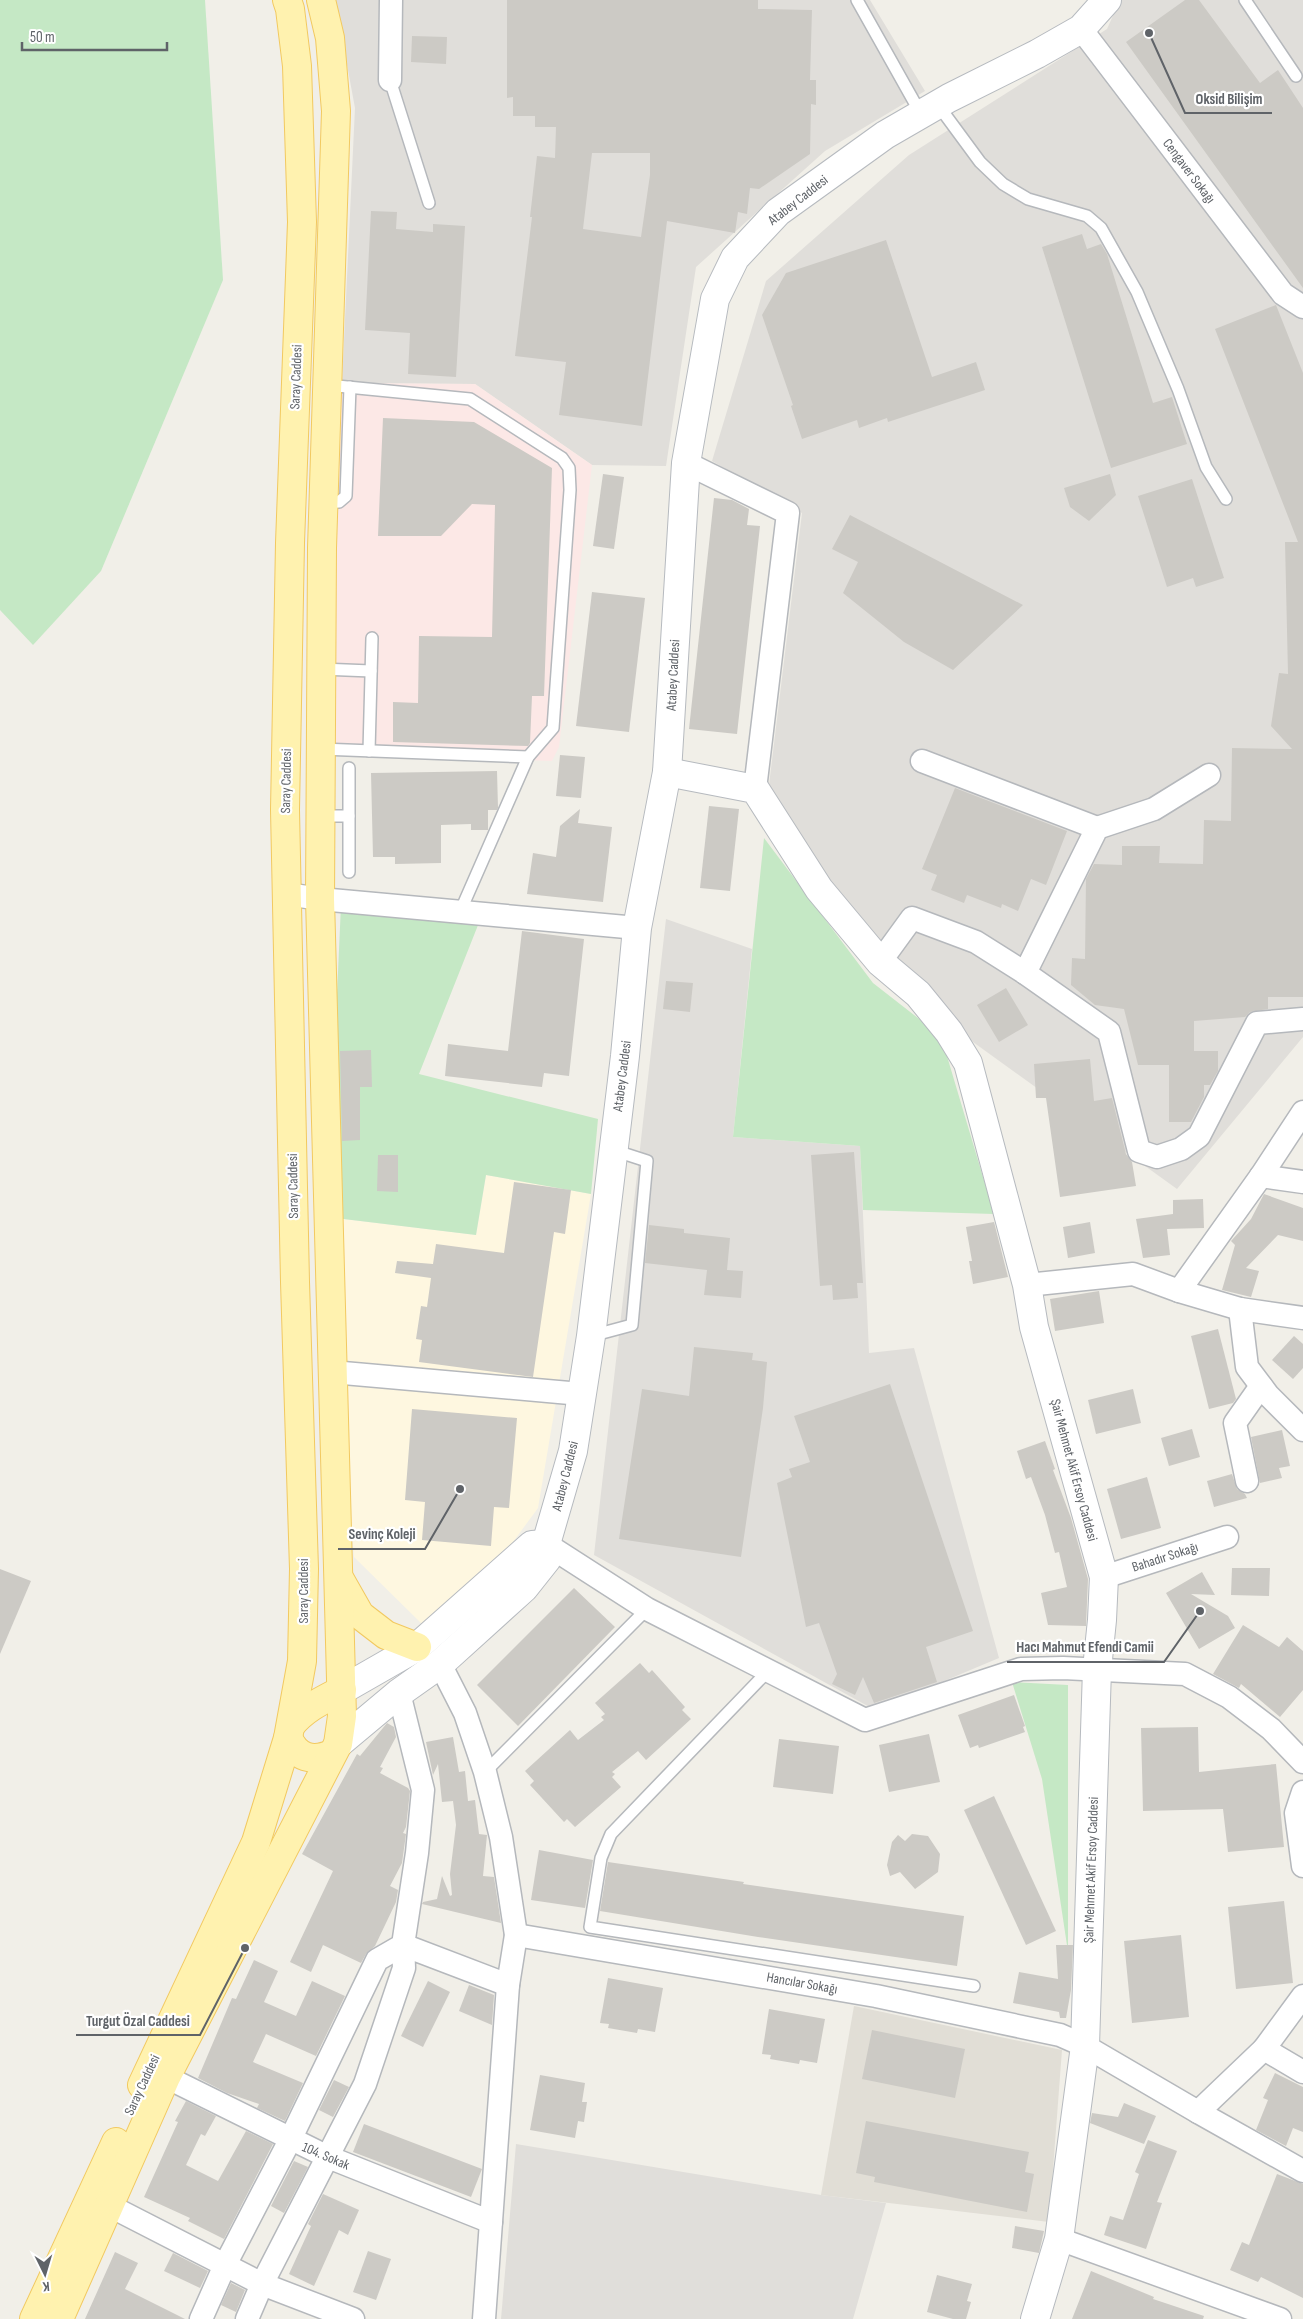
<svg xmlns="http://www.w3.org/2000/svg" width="1303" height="2319" font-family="'Sofia Sans Condensed',sans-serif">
<rect width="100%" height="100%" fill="#f1efe8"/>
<!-- commercial -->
<polygon fill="#fef7e0" points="486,1175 591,1194 538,1508 499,1561 422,1624 354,1557 327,1217 476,1235"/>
<!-- industrial -->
<g fill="#e0deda">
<polygon points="335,0 870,0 925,91 825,151 696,267 666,466 592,465 475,384 342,383 355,108"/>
<polygon points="1120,0 1303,0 1303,1037 1177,1189 973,1042 854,917 769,785 802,513 712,461 766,281 909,155 1107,29"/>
<polygon points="666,919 752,949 733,1137 860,1146 869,1353 914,1348 999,1658 875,1710 594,1555"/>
<polygon points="516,2144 821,2195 886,2203 853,2319 501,2319"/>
</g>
<!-- education -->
<polygon fill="#e1ded6" points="854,2006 1062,2050 1049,2222 821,2195"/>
<!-- medical -->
<polygon fill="#fce8e6" points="342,383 475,384 592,465 559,747 552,761 330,755"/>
<!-- green -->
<g fill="#c5e8c5">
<polygon points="0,0 205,0 223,280 101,571 33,645 0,610"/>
<polygon points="764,838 873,983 941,1036 994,1214 863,1210 860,1146 733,1137"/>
<polygon points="341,905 484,910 419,1074 598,1119 591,1194 486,1175 476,1235 327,1217"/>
<polygon points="1012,1682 1068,1685 1068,1952 1042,1779"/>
</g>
<!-- building -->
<g fill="#cccac5" fill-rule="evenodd">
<path d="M507,0h251v9l54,1 -2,70h6v25l-5,-1 -1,50 -51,35 -9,-1 -3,26 -9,-2 -3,21 -68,-12 -25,205 -83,-11 7,-53 -51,-6 17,-139h-2l7,-61 18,2 1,-31h-21v-11h-22v-19l-6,1zM592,153h58v22l-9,62 -58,-8z"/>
<polygon points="1185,0 1199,0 1260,83 1278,70 1303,108 1303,288 1126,42"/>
<polygon points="412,36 447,37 446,64 411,62"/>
<polygon points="371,211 397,212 396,229 433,232 433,224 465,226 456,377 408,374 410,333 365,330"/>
<polygon points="1082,234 1087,249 1101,244 1107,254 1153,403 1172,397 1187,444 1111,468 1042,247"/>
<polygon points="886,240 932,377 976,362 985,390 888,422 887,418 859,428 857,420 802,439 791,406 793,405 762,315 786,273"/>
<polygon points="1276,305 1303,373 1303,997 1268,997 1268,1009 1250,1012 1245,1017 1194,1021 1194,1051 1218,1051 1218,1071 1210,1085 1204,1085 1204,1097 1191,1122 1169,1122 1169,1065 1138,1065 1124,1009 1095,1005 1071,985 1072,958 1085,959 1086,879 1094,864 1122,865 1122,846 1160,846 1159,863 1203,864 1204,820 1231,821 1232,748 1292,749 1271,726 1279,673 1288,674 1285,542 1298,542 1215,329"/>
<polygon points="383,418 474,422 552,468 544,696 532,696 530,743 528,746 393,742 393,702 418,703 419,636 492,637 495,505 472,504 441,536 378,536"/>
<polygon points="603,474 624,477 614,549 593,546"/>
<polygon points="1110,474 1116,495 1089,521 1070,507 1064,488"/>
<polygon points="1192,479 1224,578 1196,587 1193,578 1167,587 1138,496"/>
<polygon points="714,498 732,500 749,509 747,525 760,526 737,734 689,729"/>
<polygon points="850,515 1023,605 953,670 904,642 843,593 858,562 832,549"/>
<polygon points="592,592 645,598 629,732 576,726"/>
<polygon points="560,755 585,757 581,798 556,796"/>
<polygon points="497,771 498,808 497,810 488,810 488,830 471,830 471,824 441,825 441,863 395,864 395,857 373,857 371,773"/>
<polygon points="955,788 1067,831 1046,885 1031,879 1018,911 1002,904 1001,908 967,895 964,903 931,890 937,875 922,869"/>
<polygon points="709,806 739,809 730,891 700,888"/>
<polygon points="580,809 578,823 612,827 603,902 527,894 533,853 556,857 560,826"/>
<polygon points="522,931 584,939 569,1076 544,1073 542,1087 445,1076 448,1044 508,1051"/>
<polygon points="666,981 693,983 690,1012 663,1009"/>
<polygon points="1006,988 1028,1025 999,1042 977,1005"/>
<polygon points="371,1050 372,1087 360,1087 360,1140 342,1141 340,1051"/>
<polygon points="1090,1059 1094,1101 1112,1098 1126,1154 1132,1162 1136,1186 1060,1197 1046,1098 1036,1098 1034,1064"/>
<polygon points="854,1152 863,1283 857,1283 858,1298 833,1300 832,1285 820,1286 811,1155"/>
<polygon points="378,1155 398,1155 398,1192 377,1191"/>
<polygon points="514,1182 571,1190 565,1234 554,1232 533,1377 419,1362 422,1340 416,1339 421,1306 427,1307 431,1278 395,1273 397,1261 433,1264 436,1244 504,1253"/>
<polygon points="1264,1194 1303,1208 1303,1241 1278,1235 1246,1268 1259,1271 1251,1297 1222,1290 1235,1245 1231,1241 1251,1219"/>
<polygon points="1203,1199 1204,1228 1167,1229 1170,1255 1143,1258 1136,1219 1173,1214 1173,1200"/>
<polygon points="994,1222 1008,1277 973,1284 969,1261 972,1261 966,1227"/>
<polygon points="1090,1222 1095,1253 1068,1258 1063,1227"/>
<polygon points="649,1225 684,1229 684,1233 730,1238 727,1270 743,1271 741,1298 704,1295 707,1270 645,1263"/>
<polygon points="1099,1291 1104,1323 1055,1331 1050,1299"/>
<polygon points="1218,1329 1236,1399 1233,1403 1209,1409 1191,1336"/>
<polygon points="1294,1336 1303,1344 1303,1368 1293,1379 1272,1360"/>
<polygon points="694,1347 753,1353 752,1360 767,1362 763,1408 741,1557 619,1539 642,1389 689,1396"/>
<polygon points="890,1384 973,1631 926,1647 937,1682 874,1703 863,1677 855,1695 832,1684 837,1674 819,1623 806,1627 777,1483 792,1477 789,1469 810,1462 794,1416"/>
<polygon points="1133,1389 1141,1423 1096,1434 1088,1400"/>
<polygon points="412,1409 517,1418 509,1508 494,1507 491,1546 422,1540 425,1502 405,1500"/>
<polygon points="1192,1429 1200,1457 1169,1466 1161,1438"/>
<polygon points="1282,1430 1290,1466 1279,1468 1282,1478 1260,1483 1251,1437"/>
<polygon points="1045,1441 1055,1469 1053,1470 1071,1518 1088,1579 1086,1626 1048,1625 1041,1593 1067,1587 1059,1552 1055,1553 1045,1515 1031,1477 1026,1479 1017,1451"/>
<polygon points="1232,1474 1237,1489 1245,1494 1247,1498 1214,1507 1207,1481"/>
<polygon points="1147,1477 1161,1528 1121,1539 1107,1489"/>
<polygon points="1232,1568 1270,1568 1269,1596 1231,1595"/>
<polygon points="0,1569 31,1581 0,1654"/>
<polygon points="1202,1572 1215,1595 1191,1594 1228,1616 1235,1628 1199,1649 1166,1593"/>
<polygon points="574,1588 615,1627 518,1726 477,1685"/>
<polygon points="1243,1625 1279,1647 1287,1637 1303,1651 1303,1690 1280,1717 1241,1684 1239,1688 1213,1674"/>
<polygon points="640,1663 649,1673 652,1670 685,1707 682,1710 691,1719 646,1760 638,1751 612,1772 615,1774 612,1777 621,1787 575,1827 567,1819 564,1822 530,1785 534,1781 525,1771 570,1730 578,1740 604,1720 601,1717 605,1714 595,1703"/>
<polygon points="1014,1695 1025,1726 1023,1727 1025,1732 979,1748 978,1745 970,1748 958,1715"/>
<polygon points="387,1723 394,1727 396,1737 380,1767 383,1768 380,1773 408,1788 410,1791 406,1827 403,1833 406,1834 402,1863 390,1886 398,1890 396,1902 375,1946 366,1954 361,1963 323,1945 311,1972 290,1962 333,1871 302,1854 357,1754 360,1756"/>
<polygon points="1198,1727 1199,1772 1276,1764 1284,1847 1228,1852 1223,1809 1143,1811 1141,1728"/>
<polygon points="929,1734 940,1782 889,1792 879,1745"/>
<polygon points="453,1737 459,1772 465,1771 468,1801 475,1800 479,1834 487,1835 483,1876 494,1877 501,1923 422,1904 423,1902 437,1899 442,1876 450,1896 452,1895 450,1874 456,1825 453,1801 442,1802 438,1764 433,1775 426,1742"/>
<polygon points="779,1739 839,1746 833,1794 773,1787"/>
<polygon points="994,1796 1056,1931 1026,1945 964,1810"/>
<polygon points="912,1834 928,1836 940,1854 938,1872 915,1889 900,1872 890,1876 887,1865 892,1842 898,1835 905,1841"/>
<polygon points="539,1850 593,1860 585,1908 531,1900"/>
<polygon points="608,1862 744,1882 743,1884 964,1916 957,1966 758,1937 600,1911"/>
<polygon points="1284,1901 1293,1983 1236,1989 1228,1907"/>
<polygon points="1181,1935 1189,2017 1132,2023 1124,1941"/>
<polygon points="1056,1945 1073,1945 1071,1990 1066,2018 1060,2018 1059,2012 1013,2003 1019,1972 1058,1979"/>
<polygon points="254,1960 278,1971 264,2002 296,2016 312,1981 345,1996 316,2056 266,2034 253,2062 303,2083 285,2121 257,2108 259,2104 227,2093 198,2078 232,1998 236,1999"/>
<polygon points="608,1978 663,1988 655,2032 638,2029 637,2033 608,2028 609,2024 600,2023"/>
<polygon points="428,1981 450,1992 423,2047 401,2036"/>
<polygon points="469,1985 494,1995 492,2025 459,2011"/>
<polygon points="769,2009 825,2019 817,2063 800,2060 799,2064 770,2059 771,2055 762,2054"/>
<polygon points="872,2030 965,2049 955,2098 862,2079"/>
<polygon points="1275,2073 1303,2087 1303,2132 1293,2128 1286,2146 1256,2130 1268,2100 1263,2098"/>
<polygon points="540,2075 585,2083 582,2102 587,2102 584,2122 578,2121 575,2138 530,2130"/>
<polygon points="334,2080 349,2087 333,2117 319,2110"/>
<polygon points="186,2101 216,2116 205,2136 201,2134 186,2165 218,2181 246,2131 273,2144 224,2239 188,2221 190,2218 144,2197 178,2122 175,2121"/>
<polygon points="1124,2103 1156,2116 1144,2144 1090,2123 1092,2113 1118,2117"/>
<polygon points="866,2121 1029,2152 1025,2172 1034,2174 1027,2212 874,2182 875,2177 856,2173"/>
<polygon points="364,2124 482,2169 471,2197 353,2152"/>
<polygon points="1148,2140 1177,2151 1157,2202 1162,2203 1146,2249 1104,2235 1110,2216 1123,2220 1139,2174 1135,2172"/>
<polygon points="294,2161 308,2167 284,2213 271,2206"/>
<polygon points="1277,2174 1303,2184 1303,2298 1261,2277 1258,2282 1230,2270 1242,2242 1249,2245"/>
<polygon points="323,2194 359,2210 348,2235 339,2230 314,2286 289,2274 311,2226 308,2224"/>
<polygon points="1015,2226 1044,2231 1039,2253 1012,2248"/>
<polygon points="368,2251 391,2259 376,2300 353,2292"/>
<polygon points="115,2252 138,2263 125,2289 185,2319 85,2319"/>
<polygon points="173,2253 208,2271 200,2288 164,2271"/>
<polygon points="1091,2271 1154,2297 1153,2299 1204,2316 1203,2319 1072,2319"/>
<polygon points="937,2275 972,2284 967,2301 971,2302 966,2319 953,2319 927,2312"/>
<polygon points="231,2283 245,2290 236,2312 221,2305"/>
</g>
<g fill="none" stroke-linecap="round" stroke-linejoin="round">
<defs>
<g id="lane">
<polyline points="857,0 921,114"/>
<polyline points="1245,0 1296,76"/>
<polyline points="390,80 429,203"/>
<polyline points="938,105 980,162 1003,184 1028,199 1087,216 1101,228 1137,292 1178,389 1206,467 1226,499"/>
<polyline points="327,385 470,399 562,458 569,468 570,490 553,728 528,757 460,912"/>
<polyline points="323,503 339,502 346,496 350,387"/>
<polyline points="321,669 371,671"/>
<polyline points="321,749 528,757"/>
<polyline points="369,751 372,638"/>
<polyline points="349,768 349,872"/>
<polyline points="320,816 349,816"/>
<polyline points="591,1336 632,1325 647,1161 613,1150"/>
<polyline points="768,1671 611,1834 601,1858 590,1927 974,1986"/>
<polyline points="485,1772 647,1609"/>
</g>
<g id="street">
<polyline points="1081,29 1283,294 1303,307"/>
<polyline points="390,80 391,0"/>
<polyline points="686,463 788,513 755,789"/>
<polyline points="922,761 1097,828"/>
<polyline points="287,894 320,899 637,928"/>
<polyline points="880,962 912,918 976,942 1025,973 1109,1032 1139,1151 1157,1157 1181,1149 1199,1136 1257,1023 1303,1019"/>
<polyline points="1025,973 1097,828 1154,809 1209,775"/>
<polyline points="1261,1176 1303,1182"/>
<polyline points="1027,1285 1133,1274 1179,1291 1261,1176 1303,1112"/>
<polyline points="1179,1291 1240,1309 1303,1318"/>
<polyline points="1240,1309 1247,1367 1268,1395 1303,1430"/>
<polyline points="332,1372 581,1394"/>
<polyline points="1247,1481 1235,1423 1261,1386"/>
<polyline points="546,1544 647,1609 865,1720 1021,1669 1063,1668 1185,1674 1229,1697 1271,1729 1303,1762"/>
<polyline points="1104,1577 1227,1537"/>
<polyline points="440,1664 465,1713 485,1772 501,1837 516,1935 508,1985 484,2319"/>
<polyline points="1303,1792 1296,1813 1303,1866"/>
<polyline points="516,1935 876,1996 1060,2035 1085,2046 1198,2112 1264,2049 1303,2072"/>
<polyline points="1264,2049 1303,1996"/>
<polyline points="166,2077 328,2157 491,2222"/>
<polyline points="1198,2112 1303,2171"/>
<polyline points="108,2205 262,2284 353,2319"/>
<polyline points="1059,2239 1280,2319"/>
<polyline points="201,2319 225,2265 290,2140 377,1960 403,1945 417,1853 423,1790 399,1693"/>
<polyline points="247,2319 262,2284 365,2084 404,1968 403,1945 508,1985"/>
</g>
<g id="secondary">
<polyline points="667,772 755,789 819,889 880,962 918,994 949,1032 968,1063 1027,1285 1034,1327 1104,1577 1102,1620 1097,1669 1085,2046 1059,2239 1035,2319"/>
<polyline points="342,1690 417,1647 532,1545 546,1544"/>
<polyline points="338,1744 399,1693 440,1664 524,1588 547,1559 546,1544 573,1451 591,1336 625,1056 637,928 667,772 686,463 715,299 735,258 778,212 885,135 949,98 1037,54 1081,29 1107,0"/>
</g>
<g id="primary">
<polyline points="339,1578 360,1615 386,1635 417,1647"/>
<path d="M291,1725c14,-17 32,-25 51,-35"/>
<path d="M288,1738c9,20 24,24 44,16"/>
<polyline points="142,2085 256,1842 288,1738 302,1661 304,1569 295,1282 285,810 290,543 302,222 297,66 290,9 287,0"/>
<polyline points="34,2319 116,2142"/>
<polyline points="59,2319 166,2077 338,1744 342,1716 320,899 322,548 336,111 330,38 321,0"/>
</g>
</defs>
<!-- lane casing -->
<use href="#lane" stroke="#b5b8bc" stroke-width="14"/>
<!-- street casing -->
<use href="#street" stroke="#b5b8bc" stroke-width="25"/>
<!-- secondary casing -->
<use href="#secondary" stroke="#b6babf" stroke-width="30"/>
<!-- primary casing -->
<use href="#primary" stroke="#f2c960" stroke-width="30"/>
<!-- lane -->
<use href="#lane" stroke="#fff" stroke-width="11"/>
<!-- street -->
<use href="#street" stroke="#fff" stroke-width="22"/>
<!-- secondary -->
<use href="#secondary" stroke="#fff" stroke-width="28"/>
<!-- primary -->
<use href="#primary" stroke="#fff2af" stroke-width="28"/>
</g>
<g text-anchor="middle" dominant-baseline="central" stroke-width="4.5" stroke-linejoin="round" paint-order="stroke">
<!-- street labels -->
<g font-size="14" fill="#5f6368" stroke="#fff">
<text transform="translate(1189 171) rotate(53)">Cengaver Sokağı</text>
<text transform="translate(798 200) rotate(-38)">Atabey Caddesi</text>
<text transform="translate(296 377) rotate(-88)">Saray Caddesi</text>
<text transform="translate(673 675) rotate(-87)">Atabey Caddesi</text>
<text transform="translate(286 781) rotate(-89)">Saray Caddesi</text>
<text transform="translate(622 1076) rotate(-83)">Atabey Caddesi</text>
<text transform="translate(293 1186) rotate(-91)">Saray Caddesi</text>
<text transform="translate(1074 1470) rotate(75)">Şair Mehmet Akif Ersoy Caddesi</text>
<text transform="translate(565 1476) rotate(-76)">Atabey Caddesi</text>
<text transform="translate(1165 1557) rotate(-18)">Bahadır Sokağı</text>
<text transform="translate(303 1591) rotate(-90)">Saray Caddesi</text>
<text transform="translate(1091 1870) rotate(-88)">Şair Mehmet Akif Ersoy Caddesi</text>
<text transform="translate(802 1983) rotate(10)">Hancılar Sokağı</text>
<text transform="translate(142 2085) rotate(-65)">Saray Caddesi</text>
<text transform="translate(326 2156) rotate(23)">104. Sokak</text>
</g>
</g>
<!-- callouts -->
<path fill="none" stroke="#5f6368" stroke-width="2" d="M1149 33L1185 113H1272M460 1489L425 1549H338M1200 1611L1164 1662H1007M245 1948L200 2035H76"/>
<g fill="#5f6368" stroke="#fff" stroke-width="2">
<circle cx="1149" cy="33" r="5"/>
<circle cx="460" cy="1489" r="5"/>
<circle cx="1200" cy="1611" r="5"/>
<circle cx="245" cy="1948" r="5"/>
</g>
<g font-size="15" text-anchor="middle" font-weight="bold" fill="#5f6368" stroke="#fff" stroke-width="4.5" stroke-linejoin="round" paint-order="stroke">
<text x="1229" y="104">Oksid Bilişim</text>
<text x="382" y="1539">Sevinç Koleji</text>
<text x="1085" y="1652">Hacı Mahmut Efendi Camii</text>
<text x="138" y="2026">Turgut Özal Caddesi</text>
</g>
<!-- north arrow -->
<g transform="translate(45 2274) rotate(175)" stroke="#ffffff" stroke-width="4" paint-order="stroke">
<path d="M0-4L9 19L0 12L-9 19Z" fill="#5f6368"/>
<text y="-8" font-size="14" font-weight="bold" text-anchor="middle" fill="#5f6368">K</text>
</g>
<!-- scale -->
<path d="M22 42v8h145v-8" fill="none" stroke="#5f6368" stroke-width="2.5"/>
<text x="30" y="42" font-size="15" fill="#5f6368" stroke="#ffffff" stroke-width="4" paint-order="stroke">50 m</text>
</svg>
